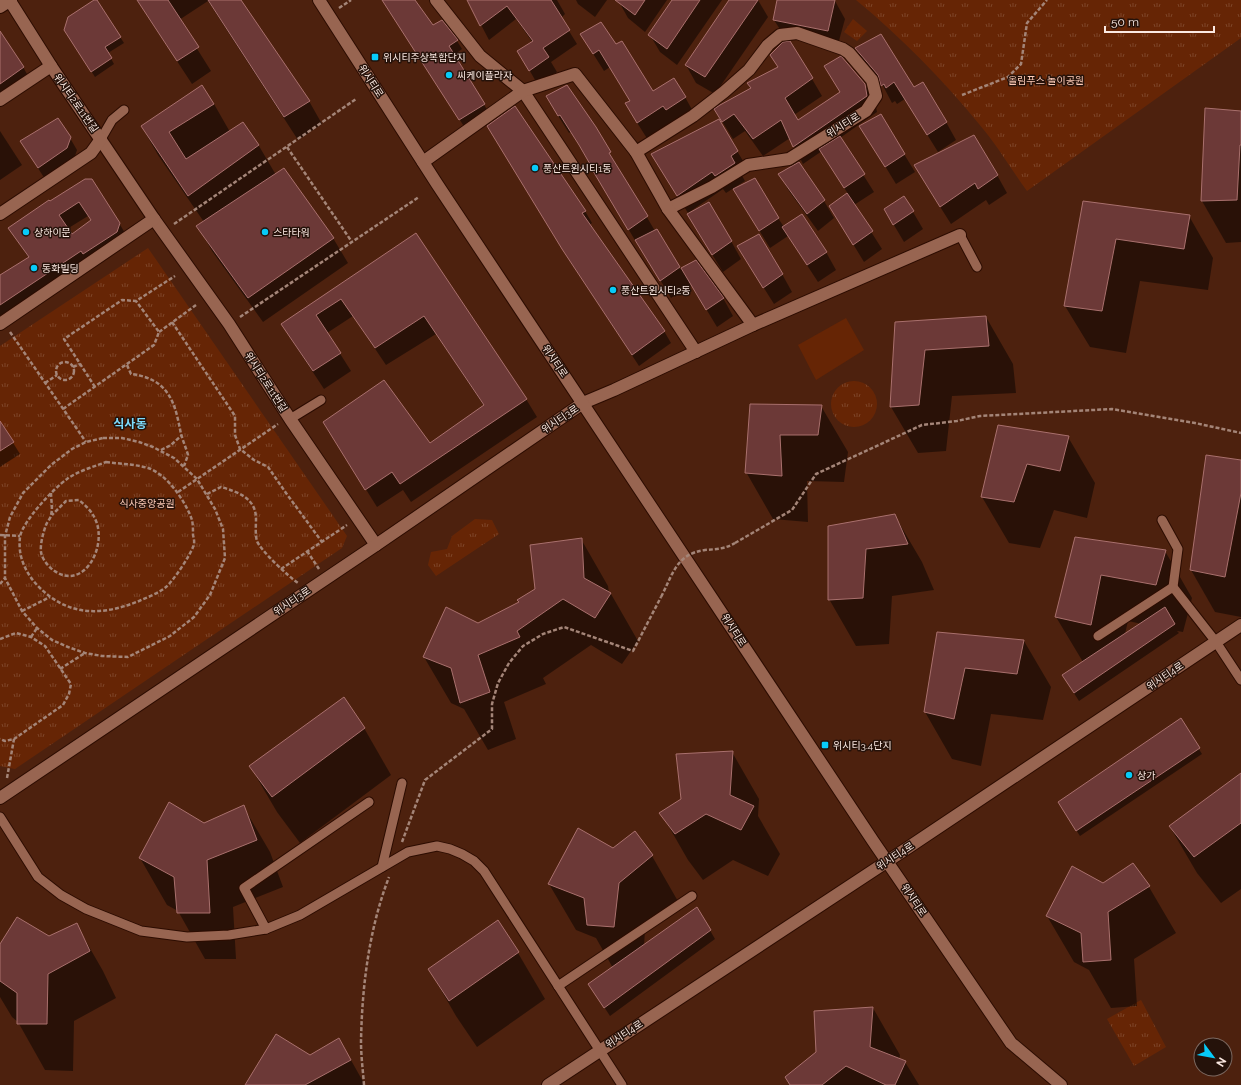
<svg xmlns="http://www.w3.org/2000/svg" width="1241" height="1085" font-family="Raleway,'Noto Sans KR',sans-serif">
<defs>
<pattern id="park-tufts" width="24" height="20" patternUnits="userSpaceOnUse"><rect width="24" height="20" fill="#662505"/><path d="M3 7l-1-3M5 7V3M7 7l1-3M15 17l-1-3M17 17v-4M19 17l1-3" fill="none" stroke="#7d4529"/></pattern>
</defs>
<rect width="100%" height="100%" fill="#4d210e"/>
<!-- grass -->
<polygon fill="#662505" points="846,318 864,350 816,380 798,345"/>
<!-- park -->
<g fill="url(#park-tufts)">
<path d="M856,0h385v38l-214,153c-16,-22 -30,-46 -48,-67 -37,-45 -78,-87 -123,-124z"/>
<polygon points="853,19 867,31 857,41 844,32"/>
<polygon points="148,248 347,536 342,548 15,769 0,766 0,346"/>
<circle cx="854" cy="404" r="23"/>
<polygon points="475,519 492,520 499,534 436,576 428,565 431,552 447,549 452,536"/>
<polygon points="1141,1000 1166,1047 1134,1066 1107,1019"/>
</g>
<!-- shadow -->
<g fill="#0007" fill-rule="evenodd">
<polygon points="96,0 124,43 108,53 114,64 95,77 69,36"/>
<polygon points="137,0 240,0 309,101 322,124 298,140 208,1 179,20 211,71 192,84"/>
<polygon points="383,0 414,0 432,26 442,21 457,41 462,49 454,55 489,113 465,128"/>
<polygon points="468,0 557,0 565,14 561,18 577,44 551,62 557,72 538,85 527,66 533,43 516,19 489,40"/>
<polygon points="576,0 607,0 595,17 578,4"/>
<polygon points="618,0 667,0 645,32 628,18"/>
<polygon points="673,0 722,0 677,65 660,52 650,35"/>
<polygon points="731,0 758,0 768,17 715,94 696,83 686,65"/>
<polygon points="778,0 829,0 835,1 845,19 837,48 785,37 774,20"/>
<polygon points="601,23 615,46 652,92 685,97 695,115 648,140 636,121 631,101 610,67 604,71 592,52"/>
<polygon points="0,46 23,67 32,83 0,107"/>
<polygon points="856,49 913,88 946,122 956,140 938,152 905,99 897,104 895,101 892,103 882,84 866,66"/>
<polygon points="812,79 822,96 794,115 798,121 864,84 875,102 877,112 840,138 874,192 854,205 882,249 864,262 830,206 848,194 822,151 803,164 790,138 763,156 745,131 733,139 715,110"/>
<polygon points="214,104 230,132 243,124 259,146 276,175 333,238 348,263 263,322 212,251 198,226 204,222 158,155 142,127"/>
<polygon points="584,110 655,231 657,230 680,269 696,261 723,298 733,316 717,327 691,284 671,298 640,246 639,247 571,132 569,133 557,114"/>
<polygon points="1241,112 1241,242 1226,243 1202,201"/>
<polygon points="0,131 22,165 0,180"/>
<polygon points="70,138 77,150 74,159 45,179 21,142"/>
<polygon points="495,138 585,211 592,223 589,225 664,331 671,343 639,366 570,261"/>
<polygon points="871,143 904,154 915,172 896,184"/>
<polygon points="737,151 748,169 741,174 745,181 726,193 723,189 688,213 663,172"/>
<polygon points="779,174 824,201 834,218 818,231 789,191"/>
<polygon points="997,175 1007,193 989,205 986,200 951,224 925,183"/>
<path d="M85,180l34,43 9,15 -128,84v-46l29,-18 -20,-30zM88,216l3,4 -20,16 -4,-7z"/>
<polygon points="1084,202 1189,216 1213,258 1208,290 1140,281 1126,353 1090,347 1065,306"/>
<polygon points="745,207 778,218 784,227 826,252 836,270 818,282 788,236 770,248"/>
<polygon points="885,210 913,212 923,229 904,242"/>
<polygon points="698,232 731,241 741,259 723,272"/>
<polygon points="416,234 526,399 537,417 411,502 403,490 377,507 335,440 429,444 484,406 436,334 386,365 353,316 327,333 351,371 324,389 293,342 282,324"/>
<polygon points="748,263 782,274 792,292 774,304"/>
<polygon points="986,317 1013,364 1016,393 952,396 946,451 918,453 891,407 896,323"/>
<polygon points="751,405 821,406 848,452 844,482 807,481 808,522 773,519 746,472"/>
<polygon points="0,422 20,454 0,467"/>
<polygon points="999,426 1068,437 1095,483 1087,518 1054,510 1040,548 1009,543 982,497"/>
<polygon points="1241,461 1241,617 1215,612 1191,570"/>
<polygon points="895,516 922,562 934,590 892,596 889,644 856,646 829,599 829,527"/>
<path d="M1076,538l89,13 27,47 -9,34 -6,-1 2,2 -100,68 -11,-17 15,-22 -27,-45zM1128,621l14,3 -17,10z"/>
<polygon points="581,539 608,586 609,593 611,594 638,641 622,664 591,645 543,678 546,684 504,702 516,739 488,750 464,709 451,703 424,657 478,624 520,603 536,590"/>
<polygon points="938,634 1024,641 1051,687 1043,720 991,714 981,766 952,759 925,712"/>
<polygon points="1181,720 1202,754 1080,836 1062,808"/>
<polygon points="364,728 391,775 300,843 277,812 250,766"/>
<polygon points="732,752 759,799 758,816 780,854 768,876 733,860 703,880 688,860 661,813 682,799"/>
<polygon points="1241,774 1241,889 1221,903 1197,873 1170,827"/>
<polygon points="243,806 270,852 283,887 233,907 236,959 205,959 178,911 167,905 140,858 204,824"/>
<polygon points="635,832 652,856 679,903 645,930 644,946 697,908 715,939 610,1016 595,993 613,968 596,938 576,930 549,884 613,849"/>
<polygon points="1133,865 1149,887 1176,933 1134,959 1137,1006 1111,1008 1089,970 1074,962 1047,916 1103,884"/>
<polygon points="76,924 103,971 116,998 74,1021 73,1071 45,1070 18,1022 12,1017 0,997 0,946 49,937"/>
<polygon points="518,953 545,999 477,1047 456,1016 429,969"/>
<polygon points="873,1008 900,1055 899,1059 905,1062 919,1085 790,1085"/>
<polygon points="339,1039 365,1085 248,1085 310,1056"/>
</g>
<!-- building -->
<g fill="#6c3937" stroke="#a9706d" fill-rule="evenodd">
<polygon points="94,0 97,0 121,37 105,47 112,58 91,72 64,30 68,17"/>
<polygon points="137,0 168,0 199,47 177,61"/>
<polygon points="208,0 241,0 310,101 284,117"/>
<polygon points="382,0 415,0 433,25 442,20 458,40 449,46 485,104 459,120"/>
<polygon points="467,0 551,0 570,30 543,48 549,57 529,71 517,51 533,41 507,6 480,26"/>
<polygon points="615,0 645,0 635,15"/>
<polygon points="672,0 700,0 667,49 648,35"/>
<polygon points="729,0 758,0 705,77 685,65"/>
<polygon points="777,0 835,0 828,31 773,20"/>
<polygon points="601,22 616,44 622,41 653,91 674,78 686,97 666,110 663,106 637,123 625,103 630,101 599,50 593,54 580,34"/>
<polygon points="0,31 24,67 0,84"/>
<polygon points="881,34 914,87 923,82 947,122 927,135 894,82 886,88 884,84 881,86 878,75 855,48"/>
<polygon points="790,41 813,78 785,98 798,120 840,92 824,66 841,56 865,84 867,96 793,147 781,120 753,139 734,114 722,122 714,109 720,105 751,88 747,83 778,67 770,55 783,42"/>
<polygon points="202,85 214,104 169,132 186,159 243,122 259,145 188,196 141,126"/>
<polygon points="567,85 596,127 611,152 609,153 648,216 628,230 593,171 594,171 579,145 560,115 558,116 546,96"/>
<polygon points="515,106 586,211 582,213 665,331 632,355 562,249 487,126"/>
<polygon points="1205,108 1241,111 1241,145 1240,145 1237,200 1201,201"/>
<polygon points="881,114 905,154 885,167 859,126"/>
<polygon points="58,118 71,137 67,148 38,168 20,141"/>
<polygon points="719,119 738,151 731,156 735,163 715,176 712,172 677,196 651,154"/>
<polygon points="974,135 998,175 978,189 975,183 940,207 914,165"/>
<polygon points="840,136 865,174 844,188 819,149"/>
<polygon points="799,162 825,200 807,214 778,174"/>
<polygon points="284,168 334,238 248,298 196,226"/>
<polygon points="755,178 779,218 759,231 733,189"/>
<path d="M85,179h7l28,44 -3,9 -34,22 -2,-3 -81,54v-30l29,-18 -21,-29 41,-28 1,1zM79,202l12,18 -19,14 -13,-19z"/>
<polygon points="847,193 873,231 853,245 829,206"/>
<polygon points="904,196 914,211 893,225 884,209"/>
<polygon points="1083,201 1190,215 1184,249 1116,239 1102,311 1064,306"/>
<polygon points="709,202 732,241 712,255 687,214"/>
<polygon points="802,214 827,252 807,265 782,227"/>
<polygon points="657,229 680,267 660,281 635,240"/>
<polygon points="416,233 527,399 400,484 392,472 365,490 323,422 384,380 430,443 484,405 424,316 375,348 341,299 316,315 341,353 313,371 281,324"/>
<polygon points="759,234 783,274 763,288 737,246"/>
<polygon points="696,260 724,298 706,310 681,268"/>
<polygon points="986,316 989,346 925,350 919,405 890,407 895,322"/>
<polygon points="750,404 822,405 818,435 780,435 782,476 745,473"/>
<polygon points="0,421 14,442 0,451"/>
<polygon points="998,425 1069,436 1060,471 1027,464 1014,502 981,497"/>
<polygon points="1206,455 1241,460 1241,493 1225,577 1190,570"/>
<polygon points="895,514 908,544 866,549 863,598 828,600 828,526"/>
<polygon points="1075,537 1166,550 1156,585 1101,575 1091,625 1055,617"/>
<polygon points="582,538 584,578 611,593 595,618 563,599 517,631 520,637 478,655 490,692 460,703 451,668 423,657 446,607 478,623 519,602 517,600 535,589 530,545"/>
<polygon points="1165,607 1175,624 1074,693 1062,675"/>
<polygon points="937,632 1024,640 1017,674 965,668 954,719 924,712"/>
<polygon points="344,697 365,728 272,797 249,766"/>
<polygon points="1181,718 1200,748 1076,831 1058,802"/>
<polygon points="733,751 730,795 754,806 741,830 706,814 675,834 659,813 681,799 676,754"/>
<polygon points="1241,773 1241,823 1194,857 1169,826"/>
<polygon points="169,802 204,823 244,805 257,840 207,860 210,913 177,913 174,877 139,858"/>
<polygon points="578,828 613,848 635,831 653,855 619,883 614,927 587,925 584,898 548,884"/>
<polygon points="1133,863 1150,886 1108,912 1111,960 1083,962 1081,933 1046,916 1072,866 1103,883"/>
<polygon points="697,907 711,930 604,1008 588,984"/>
<polygon points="17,917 49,936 77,923 90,951 48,974 47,1024 17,1024 17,993 0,981 0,944"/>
<polygon points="498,920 519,952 449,1001 428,969"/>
<polygon points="873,1007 870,1047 906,1061 895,1085 886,1085 846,1066 822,1085 790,1085 785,1077 816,1052 814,1011"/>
<polygon points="276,1034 310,1055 339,1038 351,1060 305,1085 245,1085"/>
</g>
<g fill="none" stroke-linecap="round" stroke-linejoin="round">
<defs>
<g id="lane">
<polyline points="101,139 112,120 124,110"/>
<polyline points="960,235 977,267"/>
<polyline points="290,419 321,400"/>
<polyline points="1162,520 1178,549 1173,587"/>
<polyline points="1098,636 1173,587 1216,642 1241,680"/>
<polyline points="0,817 38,877 61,895 86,909 141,931 187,937 229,935 266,929 300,915 408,852 437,846 450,849 462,854 474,861 484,871 622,1085"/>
<polyline points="382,867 402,783"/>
<polyline points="266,929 244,888 369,802"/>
<polyline points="558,986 692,896"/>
</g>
<g id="street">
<polyline points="436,0 480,56 523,91 696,352"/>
<polyline points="10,1 51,66 154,219 229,324 290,419 376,545"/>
<polyline points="0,100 51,66"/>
<polyline points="636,152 693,116 724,92 749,70 768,45 780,35 797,33 843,49 849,53 872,80 876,96 866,111 789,159 748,165 712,187 668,209"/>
<polyline points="423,162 523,91 575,74 636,152 668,209 753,325"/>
<polyline points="0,214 91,153 101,139"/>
<polyline points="0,324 154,219"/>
<polyline points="0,798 376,545 583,403 614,390 753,325 960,235"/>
</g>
<g id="secondary">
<polyline points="319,0 437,184 873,841 1011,1043 1061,1085"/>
<polyline points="0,7 11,0"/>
<polyline points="548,1085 906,849 1241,625"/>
</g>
</defs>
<!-- lane casing -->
<use href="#lane" stroke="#2c0c01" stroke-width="11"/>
<!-- street casing -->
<use href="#street" stroke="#2c0c01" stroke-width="14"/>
<!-- secondary casing -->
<use href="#secondary" stroke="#2c0c01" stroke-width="14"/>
<!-- path -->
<g stroke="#a48578" stroke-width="2.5" stroke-dasharray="4 2" stroke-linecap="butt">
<polyline points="339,8 351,0"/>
<polyline points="962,95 1008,77 1021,64 1027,23 1047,0"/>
<polyline points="287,147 352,242"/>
<polyline points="174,224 356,99"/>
<polyline points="240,317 419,197"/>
<polyline points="172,322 235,416 235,435 240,449 254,460 268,467 286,493 322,542"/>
<polyline points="10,332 86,442"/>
<polyline points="159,332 196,305"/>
<circle cx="65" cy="371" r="9"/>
<path d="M127,365l4,9c8,1 16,3 23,7 20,11 23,34 27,53 2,7 5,14 7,21l-4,11"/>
<polyline points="73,367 80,364"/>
<polyline points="45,383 57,375"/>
<polyline points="95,387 64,339 122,300 136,301 175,276"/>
<polyline points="63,409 154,345 159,332 136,301"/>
<polygon points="103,438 122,438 139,442 153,447 174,458 197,479 215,509 223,529 225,558 210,595 194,617 170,636 128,657 102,656 85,653 68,647 52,640 37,628 22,611 5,578 5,536 10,517 23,493 51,465 72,449 86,442"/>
<polyline points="161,450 171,445 182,435"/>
<path d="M106,462c14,2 28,2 42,6 19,6 38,34 44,52 1,4 1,10 1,15 1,4 2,8 0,12 -4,10 -19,33 -27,40 -7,6 -18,10 -27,14 -32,13 -63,16 -91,-6 -18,-14 -31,-34 -28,-58 2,-15 34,-49 47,-58 11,-8 26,-12 39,-17z"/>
<polyline points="178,492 278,424"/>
<path d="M51,493c0,7 2,15 0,22 0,3 -4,7 -5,10 -3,8 -6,20 -5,27 1,7 7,14 12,18 30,22 54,-22 43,-49 -4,-10 -10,-15 -17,-21l-13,1 -14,14"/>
<path d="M207,494l14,-7c17,5 35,11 35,32 0,6 -1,16 1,22 3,9 32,36 41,42"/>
<polyline points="0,535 20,536"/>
<polyline points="735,543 792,510 816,474 922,425 957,421 980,416 1112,409 1195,423 1241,433"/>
<polyline points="307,551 319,569"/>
<polyline points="281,569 347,525"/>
<polyline points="0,584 5,578"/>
<polyline points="22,611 50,597"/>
<polyline points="31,637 37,628"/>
<polyline points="0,639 16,633 31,637 45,646 71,684 69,694 63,705 14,739 5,741 0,739"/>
<polyline points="60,669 85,653"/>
<polyline points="7,778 14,739"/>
<polyline points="402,842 425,780 492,729 492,704 498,683 509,663 523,646 543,634 564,627 633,651 661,597"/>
<path d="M364,1085c-1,-14 -3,-29 -3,-43 1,-56 8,-113 28,-165"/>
</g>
<!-- lane -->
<use href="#lane" stroke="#986551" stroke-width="9"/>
<!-- street -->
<use href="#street" stroke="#986551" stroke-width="12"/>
<!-- secondary -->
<use href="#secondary" stroke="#986551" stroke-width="12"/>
<!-- path-bridge -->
<path stroke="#a48578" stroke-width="2.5" stroke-dasharray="4 2" stroke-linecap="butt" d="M661,597c12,-23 15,-43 44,-47 12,-1 20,-1 30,-7"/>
</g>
<!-- markers -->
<g fill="#07cbf9" stroke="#25120a" stroke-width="1.5">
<rect x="371" y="53" width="8" height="8" rx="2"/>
<circle cx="449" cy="75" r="4"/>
<circle cx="535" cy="168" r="4"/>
<circle cx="26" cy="232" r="4"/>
<circle cx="265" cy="232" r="4"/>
<circle cx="34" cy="268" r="4"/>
<circle cx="613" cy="290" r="4"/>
<rect x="821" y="741" width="8" height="8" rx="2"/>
<circle cx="1129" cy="775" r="4"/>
</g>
<g text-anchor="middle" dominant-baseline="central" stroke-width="3" stroke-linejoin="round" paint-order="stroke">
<!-- poi labels -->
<g font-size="10" fill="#fbe9e2" stroke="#25120a" text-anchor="start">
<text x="383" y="57">위시티주상복합단지</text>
<text x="457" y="75">씨케이플라자</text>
<text x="543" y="168">풍산트윈시티1동</text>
<text x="34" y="232">상하이문</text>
<text x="273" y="232">스타타워</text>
<text x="42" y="268">동화빌딩</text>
<text x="621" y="290">풍산트윈시티2동</text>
<text x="833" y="745">위시티3.4단지</text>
<text x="1137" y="775">상가</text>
</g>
<!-- park labels -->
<g font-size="10" fill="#fecbb7" stroke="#25120a">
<text x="1046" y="80">올림푸스 놀이공원</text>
<text x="147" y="503">식사중앙공원</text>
</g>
<!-- street labels -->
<g font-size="10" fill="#fbe9e2" stroke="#25120a">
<text transform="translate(371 81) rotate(57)">위시티로</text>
<text transform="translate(76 103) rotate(55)">위시티2로11번길</text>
<text transform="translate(843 125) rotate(-32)">위시티로</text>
<text transform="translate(555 361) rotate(56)">위시티로</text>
<text transform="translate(266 382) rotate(57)">위시티2로11번길</text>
<text transform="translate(560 419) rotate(-34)">위시티3로</text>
<text transform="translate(292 601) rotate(-34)">위시티3로</text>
<text transform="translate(734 630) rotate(57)">위시티로</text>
<text transform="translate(1165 676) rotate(-34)">위시티4로</text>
<text transform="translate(895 856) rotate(-33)">위시티4로</text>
<text transform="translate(914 900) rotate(56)">위시티로</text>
<text transform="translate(624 1034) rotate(-33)">위시티4로</text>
</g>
<!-- quarter labels -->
<g font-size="12" font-weight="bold" fill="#7ddbfc" stroke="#25120a">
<text x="130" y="424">식사동</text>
</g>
</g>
<!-- north arrow -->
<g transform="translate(1213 1057) rotate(122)"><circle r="19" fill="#25120a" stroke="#7b6860"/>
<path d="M0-3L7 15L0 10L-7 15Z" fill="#07cbf9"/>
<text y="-6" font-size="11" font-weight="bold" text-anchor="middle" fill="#fbe9e2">N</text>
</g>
<!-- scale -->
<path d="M1105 26v6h109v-6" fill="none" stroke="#fbe9e2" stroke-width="2"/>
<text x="1111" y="26" font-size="12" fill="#fbe9e2" stroke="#25120a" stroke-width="3" paint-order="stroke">50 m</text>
</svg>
